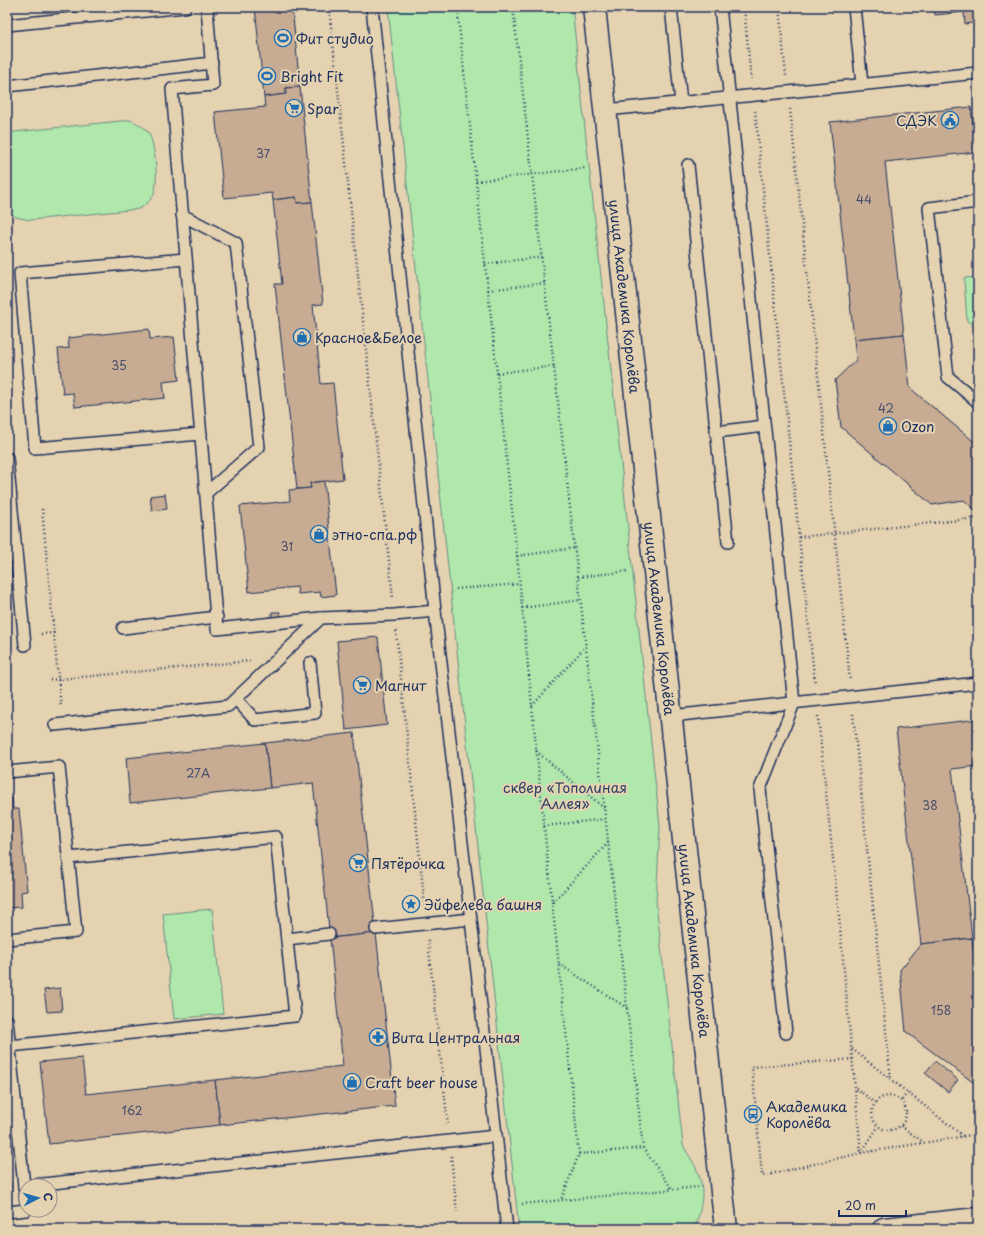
<svg xmlns="http://www.w3.org/2000/svg" width="985" height="1236" font-family="'Playpen Sans',sans-serif">
<rect width="100%" height="100%" fill="#e5d2b0"/>
<filter id="ink" filterUnits="userSpaceOnUse"><feTurbulence type="fractalNoise" baseFrequency=".025" numOctaves="2"/><feDisplacementMap in="SourceGraphic" scale="8" xChannelSelector="R" yChannelSelector="G"/><feConvolveMatrix kernelMatrix="1 2 1 2 8 2 1 2 1" color-interpolation-filters="sRGB"/></filter>
<g filter="url(#ink)">
<!-- green -->
<g fill="#b0e8ac" stroke="#668c85">
<path d="M388,7h184l88,819 -4,76 27,243c5,10 13,20 16,31 6,16 2,33 -3,49l-6,4h-171z"/>
<path d="M130,120c7,3 13,6 18,12 7,10 11,50 6,61 -3,8 -8,11 -15,16l-109,11 -14,-3 -9,-6v-75l7,-4z"/>
<polygon points="978,277 978,329 967,321 964,278"/>
<polygon points="212,909 223,1014 174,1019 163,914"/>
<polygon points="7,1178 11,1183 12,1189 7,1197"/>
</g>
<!-- building -->
<g fill="#c7ab92" stroke="#1b2f5e">
<polygon points="255,7 292,7 300,87 286,88 286,94 264,97"/>
<polygon points="934,7 978,7 978,22 965,24 964,12 935,15"/>
<polygon points="300,87 312,202 297,203 296,197 273,200 272,193 224,198 215,112 265,107 264,97 286,94 286,88"/>
<polygon points="971,107 976,152 885,162 904,334 854,339 830,122"/>
<polygon points="296,197 297,203 312,202 323,304 313,305 321,384 333,383 343,479 310,483 311,488 297,489 275,284 282,284 273,200"/>
<polygon points="149,329 150,339 174,337 179,380 163,382 165,398 75,407 73,393 63,394 58,349 69,348 68,338"/>
<polygon points="904,334 910,388 978,445 978,510 977,512 964,500 932,505 841,427 835,380 856,360 854,339"/>
<polygon points="324,481 336,595 321,597 320,592 298,594 297,587 249,592 240,506 290,501 289,490 311,488 310,483"/>
<polygon points="165,494 167,509 152,511 150,496"/>
<polygon points="272,612 280,612 281,619 272,619"/>
<polygon points="378,637 387,725 346,730 337,641"/>
<polygon points="978,719 978,766 952,769 972,938 921,944 896,729"/>
<polygon points="354,733 376,933 330,938 313,783 270,788 265,743"/>
<polygon points="265,743 270,788 130,803 126,758"/>
<polygon points="7,795 12,795 13,809 19,809 27,891 21,892 22,907 7,908"/>
<polygon points="376,933 395,1106 220,1125 215,1080 343,1066 330,938"/>
<polygon points="972,938 976,987 978,988 978,1086 906,1032 900,970 921,944"/>
<polygon points="60,988 62,1011 47,1012 44,990"/>
<polygon points="82,1058 86,1094 215,1080 220,1125 49,1144 40,1062"/>
<polygon points="935,1061 958,1080 948,1092 925,1073"/>
</g>
<g fill="none" stroke-linecap="round" stroke-linejoin="round">
<defs>
<g id="service">
<polyline points="207,7 213,85 172,89 217,629 321,618"/>
<polyline points="372,7 435,611 507,1229"/>
<polyline points="671,7 681,103"/>
<polyline points="720,7 794,703 760,789 786,1033"/>
<polyline points="854,7 862,84"/>
<polyline points="7,25 185,7"/>
<polyline points="7,86 212,63"/>
<polyline points="606,110 978,73"/>
<polyline points="688,165 728,542"/>
<polyline points="978,202 929,208 948,377 978,402"/>
<polyline points="182,215 236,243 259,447 206,493"/>
<polyline points="186,259 20,273 35,448 201,434"/>
<polyline points="716,432 764,426"/>
<polyline points="7,458 25,645"/>
<polyline points="123,628 217,617"/>
<polyline points="236,699 255,720 315,713 310,663"/>
<polyline points="671,716 978,683"/>
<polyline points="55,725 228,706 321,618 394,615 435,611"/>
<polyline points="7,772 59,767 76,932 7,939"/>
<polyline points="376,929 471,919"/>
<polyline points="287,939 329,934"/>
<polyline points="7,1020 24,1186"/>
<polyline points="10,1046 295,1016 276,837 69,858"/>
<polyline points="7,1128 18,1127"/>
<polyline points="26,1202 24,1186 496,1136"/>
<polyline points="7,1212 26,1210"/>
</g>
<g id="tertiary">
<path id="s1" d="M594,7l132,1222"/>
</g>
<polyline id="secondary" points="884,1229 978,1219"/>
</defs>
<!-- service casing -->
<use href="#service" stroke="#1b2f5e" stroke-width="14"/>
<!-- tertiary casing -->
<use href="#tertiary" stroke="#1b2f5e" stroke-width="25"/>
<!-- secondary casing -->
<use href="#secondary" stroke="#1b2f5e" stroke-width="25"/>
<!-- path -->
<g stroke="#1b2f5e" stroke-width="2.5" stroke-dasharray="1 3" stroke-linecap="butt">
<polyline points="329,7 393,598"/>
<polyline points="457,7 517,556 544,826 579,1154 561,1200"/>
<polyline points="513,7 643,1148 673,1190"/>
<polyline points="744,7 751,79"/>
<polyline points="779,7 786,76"/>
<polyline points="790,109 850,681"/>
<polyline points="755,111 799,537 978,518"/>
<polyline points="476,181 586,168"/>
<polyline points="485,264 542,257"/>
<polyline points="488,290 545,283"/>
<polyline points="497,373 554,366"/>
<polyline points="42,509 61,708"/>
<polyline points="799,537 815,684"/>
<polyline points="517,556 575,548"/>
<polyline points="578,577 629,571"/>
<polyline points="456,589 519,584"/>
<polyline points="522,608 581,600"/>
<polyline points="396,631 425,907"/>
<polyline points="41,634 54,633"/>
<polyline points="50,680 250,661"/>
<polyline points="532,706 586,646"/>
<polyline points="853,714 891,1080"/>
<polyline points="818,716 839,916 861,1153"/>
<polyline points="536,751 604,808"/>
<polyline points="544,826 606,819"/>
<polyline points="553,902 608,843"/>
<polyline points="428,940 448,1126"/>
<polyline points="559,964 627,1008"/>
<polyline points="852,1049 963,1136"/>
<polyline points="853,1059 752,1067 762,1176 861,1153 978,1134"/>
<polyline points="856,1088 874,1102"/>
<circle cx="889" cy="1113" r="17"/>
<polyline points="902,1100 907,1093"/>
<polyline points="901,1126 923,1142"/>
<polyline points="861,1153 878,1127"/>
<polyline points="579,1154 643,1148"/>
<polyline points="451,1156 457,1212"/>
<polyline points="522,1204 698,1187"/>
</g>
<!-- service -->
<use href="#service" stroke="#e5d2b0" stroke-width="11"/>
<!-- tertiary -->
<use href="#tertiary" stroke="#e5d2b0" stroke-width="22"/>
<!-- secondary -->
<use href="#secondary" stroke="#e5d2b0" stroke-width="22"/>
</g>
</g>
<!-- icons -->
<defs>
<symbol id="stadium-ring" viewBox="-11 -11 22 22"><circle r="9.5" fill="#e5d2b0" stroke="#1f6fb2" stroke-width="1.5"/><path d="M0-5a6.5 5 0 1 0 0 10a6.5 5 0 1 0 0-10ZM-3.5-1.8h7v3.6h-7Z" fill="#1f6fb2"/></symbol>
<symbol id="supermarket-ring" viewBox="-11 -11 22 22"><circle r="9.5" fill="#e5d2b0" stroke="#1f6fb2" stroke-width="1.5"/><path d="M-6-5.5h2.5l.6 2H6L4.5 2H-2.5L-4.4-4H-6ZM-1.5 3.2a1.3 1.3 0 1 0 .1 0ZM3 3.2a1.3 1.3 0 1 0 .1 0Z" fill="#1f6fb2"/></symbol>
<symbol id="civic-ring" viewBox="-11 -11 22 22"><circle r="9.5" fill="#e5d2b0" stroke="#1f6fb2" stroke-width="1.5"/><path d="M-.6-6.5H3V-4.5H.6V-3L4-1V1h2V6H-6V1h2V-1L-.6-3ZM-1.2 2.5V6h2.4V2.5Z" fill="#1f6fb2"/></symbol>
<symbol id="shop-ring" viewBox="-11 -11 22 22"><circle r="9.5" fill="#e5d2b0" stroke="#1f6fb2" stroke-width="1.5"/><path d="M-5-2.5h2.3a2.7 3.5 0 0 1 5.4 0H5L5.5 6h-11ZM-1.5-2.5h3a1.5 2.3 0 0 0-3 0Z" fill="#1f6fb2"/></symbol>
<symbol id="sight-ring" viewBox="-11 -11 22 22"><circle r="9.5" fill="#e5d2b0" stroke="#1f6fb2" stroke-width="1.5"/><path d="M0-6L1.8-2.2L6-1.7L2.9 1.2L3.7 5.4L0 3.3L-3.7 5.4L-2.9 1.2L-6-1.7L-1.8-2.2Z" fill="#1f6fb2"/></symbol>
<symbol id="pharmacy-ring" viewBox="-11 -11 22 22"><circle r="9.5" fill="#e5d2b0" stroke="#1f6fb2" stroke-width="1.5"/><path d="M-2-6h4v4h4v4h-4v4h-4v-4h-4v-4h4Z" fill="#1f6fb2"/></symbol>
<symbol id="bus-ring" viewBox="-11 -11 22 22"><circle r="9.5" fill="#e5d2b0" stroke="#1f6fb2" stroke-width="1.5"/><path d="M-5-6H5V4H4V6H2V4H-2V6H-4V4H-5ZM-3.5-4V0h7V-4ZM-3.5 1.2v1.5H-2V1.2ZM2 1.2v1.5H3.5V1.2Z" fill="#1f6fb2"/></symbol>
</defs>
<g fill-rule="evenodd">
<use href="#stadium-ring" x="273" y="28" width="20" height="20"/>
<use href="#stadium-ring" x="257" y="66" width="20" height="20"/>
<use href="#supermarket-ring" x="284" y="98" width="20" height="20"/>
<use href="#civic-ring" x="940" y="110" width="20" height="20"/>
<use href="#shop-ring" x="292" y="327" width="20" height="20"/>
<use href="#shop-ring" x="878" y="416" width="20" height="20"/>
<use href="#shop-ring" x="309" y="524" width="20" height="20"/>
<use href="#supermarket-ring" x="352" y="675" width="20" height="20"/>
<use href="#supermarket-ring" x="348" y="853" width="20" height="20"/>
<use href="#sight-ring" x="401" y="894" width="20" height="20"/>
<use href="#pharmacy-ring" x="368" y="1027" width="20" height="20"/>
<use href="#shop-ring" x="342" y="1072" width="20" height="20"/>
<use href="#bus-ring" x="743" y="1104" width="20" height="20"/>
</g>
<g text-anchor="middle" dominant-baseline="central" stroke-width="4" stroke-linejoin="round" paint-order="stroke">
<!-- number labels -->
<g font-size="12" fill="#464e6b">
<text x="263" y="153">37</text>
<text x="864" y="199">44</text>
<text x="119" y="365">35</text>
<text x="886" y="408">42</text>
<text x="287" y="546">31</text>
<text x="198" y="773">27А</text>
<text x="930" y="805">38</text>
<text x="941" y="1010">158</text>
<text x="132" y="1110">162</text>
</g>
<!-- poi labels -->
<g font-size="14" fill="#1b2f5e" stroke="#e5d2b0" text-anchor="start">
<text x="296" y="38">Фит студио</text>
<text x="280" y="76">Bright Fit</text>
<text x="307" y="108">Spar</text>
<text x="937" y="120" text-anchor="end">СДЭК</text>
<text x="315" y="337">Красное&amp;Белое</text>
<text x="901" y="426">Ozon</text>
<text x="332" y="534">этно-спа.рф</text>
<text x="375" y="685">Магнит</text>
<text x="371" y="863">Пятёрочка</text>
<text x="424" y="904">Эйфелева башня</text>
<text x="391" y="1037">Вита Центральная</text>
<text x="365" y="1082">Craft beer house</text>
<text x="766" y="1106">Академика<tspan x="766" dy="16">Королёва</tspan></text>
</g>
<!-- street labels -->
<g font-size="14" fill="#1b2f5e" stroke="#e5d2b0">
<text stroke="none"><textPath href="#s1" startOffset="291">улица Академика Королёва</textPath></text>
<text stroke="none"><textPath href="#s1" startOffset="615">улица Академика Королёва</textPath></text>
<text stroke="none"><textPath href="#s1" startOffset="939">улица Академика Королёва</textPath></text>
</g>
<!-- park labels -->
<g font-size="14" fill="#2a4266" stroke="#e5d2b0">
<text x="565" y="787">сквер «Тополиная<tspan x="565" dy="16">Аллея»</tspan></text>
</g>
</g>
<!-- margin -->
<rect width="985" height="1236" fill="none" stroke="#e5d2b0" stroke-width="24"/>
<rect x="12" y="12" width="961" height="1212" fill="none" stroke="#1b2f5e" stroke-width="1.5" filter="url(#ink)"/>
<!-- north arrow -->
<g transform="translate(38 1198) rotate(84)"><circle r="19" fill="#e5d2b0" stroke="#94918f"/>
<path d="M0-3L7 15L0 10L-7 15Z" fill="#1f6fb2"/>
<text y="-6" font-size="11" font-weight="bold" text-anchor="middle" fill="#1b2f5e">С</text>
</g>
<!-- scale -->
<path d="M839 1210v6h67v-6" fill="none" stroke="#1b2f5e" stroke-width="2"/>
<text x="845" y="1210" font-size="12" fill="#1b2f5e" stroke="#e5d2b0" stroke-width="3" paint-order="stroke">20 m</text>
</svg>
